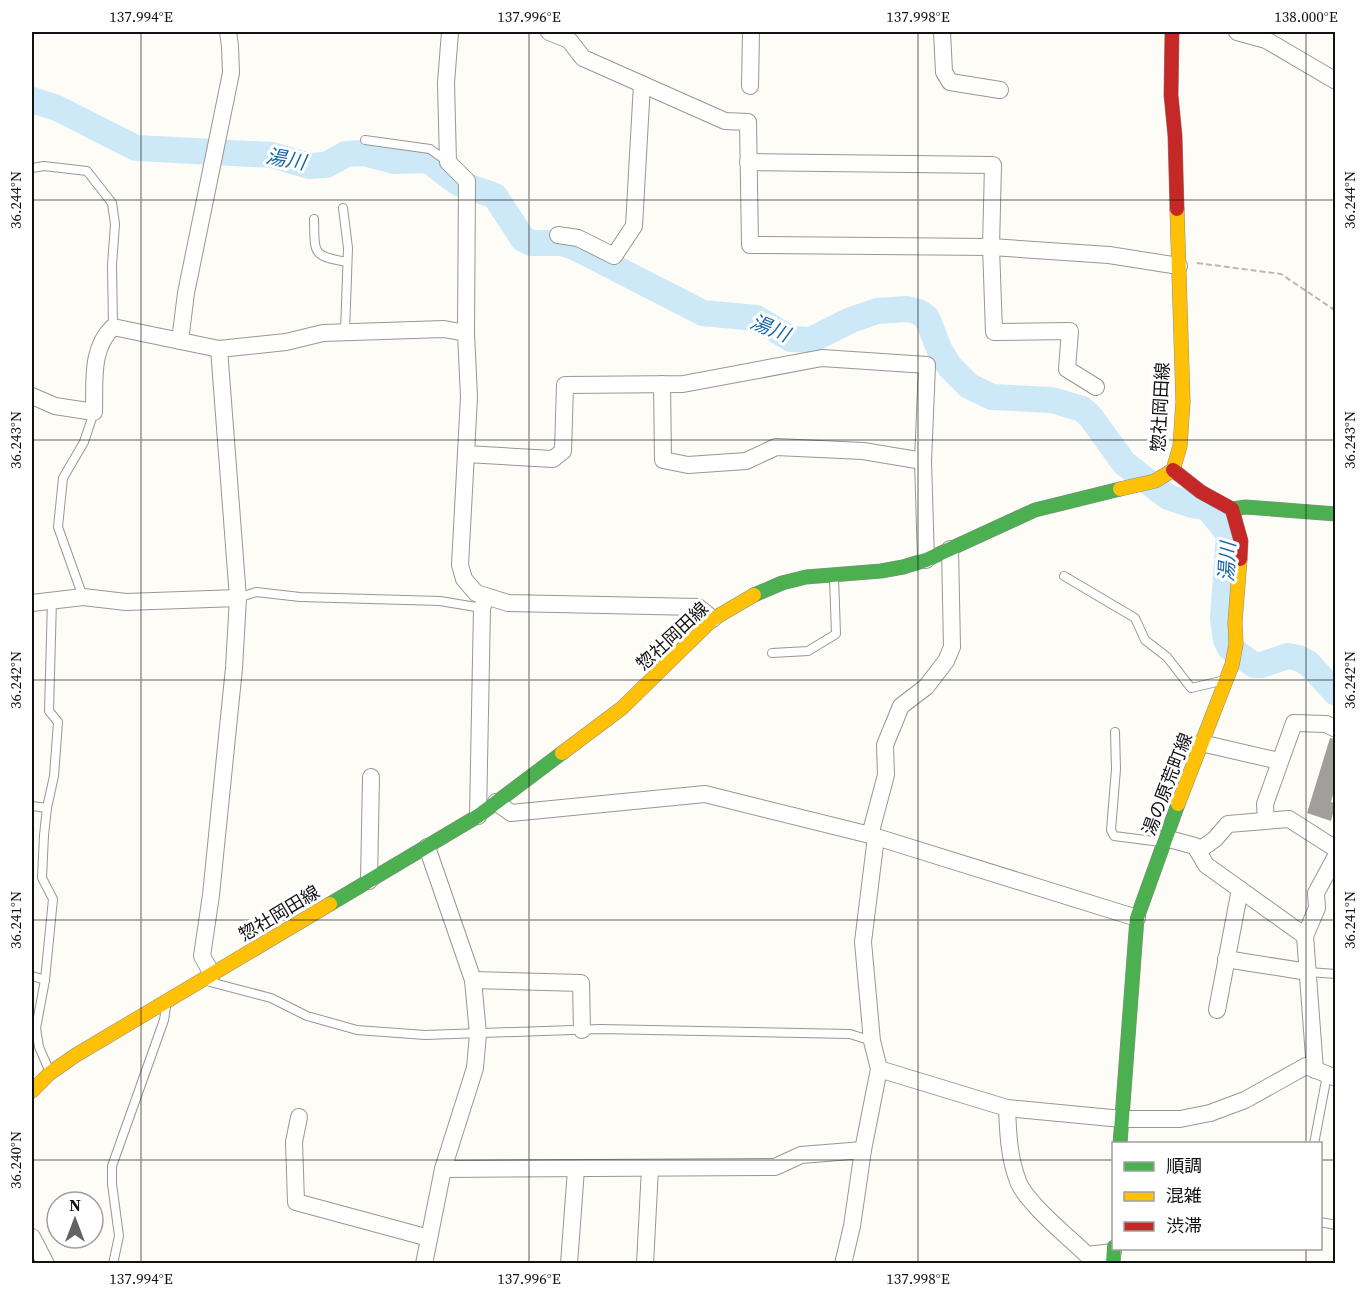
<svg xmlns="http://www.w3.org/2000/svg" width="1367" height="1295" font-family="'Source Serif 4','Noto Sans JP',serif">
<rect width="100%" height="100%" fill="#fdfcf7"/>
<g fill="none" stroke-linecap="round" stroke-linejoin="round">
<!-- river -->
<polyline stroke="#cde8f7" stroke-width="26" points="32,100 57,108 136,148 272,155 309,166 326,165 346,154 363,153 394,161 428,160 458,183 495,196 523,239 532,243 562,243 574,247 703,313 756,318 791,339 811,340 851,320 877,311 907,309 919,312 927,318 940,351 950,367 969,386 992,397 1052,400 1082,409 1090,416 1124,463 1168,497 1192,505 1207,507 1229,534 1223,618 1226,640 1230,648 1254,665 1261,665 1288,656 1298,658 1308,663 1336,693"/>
</g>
<!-- building -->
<polygon fill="#a19f9c" points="1330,738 1335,739 1335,788 1331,802 1335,803 1335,806 1331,821 1307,813"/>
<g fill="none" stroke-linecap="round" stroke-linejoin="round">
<defs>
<g id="lane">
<polyline points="365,140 430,149 448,162"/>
<polyline points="32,168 44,166 87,171 112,203 115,224 112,265 113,327"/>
<polyline points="343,208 348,248 345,332"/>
<path d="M314,219c1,34 -3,37 33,43"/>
<polyline points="1064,576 1135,618 1145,640 1167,657 1191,688 1221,681"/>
<polyline points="83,597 58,527 63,478 84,442 94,412"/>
<polyline points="238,598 256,592 300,597 440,601 482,608"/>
<polyline points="772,653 808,651 836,634 834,577"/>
<polyline points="1115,732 1116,769 1111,830 1114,836 1161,842"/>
<polyline points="32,806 47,808 44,835 42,878 53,899 45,980"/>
<polyline points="47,808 54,776 58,722 49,711 52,600"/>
<polyline points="1308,972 1336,974"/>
<polyline points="32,976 45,980 36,1028 39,1047 49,1070"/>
<polyline points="210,982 271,998 307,1016 357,1030 425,1035 600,1029 850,1034 872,1041"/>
<polyline points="1314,1144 1327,1075"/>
<polyline points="1320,1222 1336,1225"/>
<polyline points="113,1264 119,1236 112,1184 112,1166 164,1020 166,1007"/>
</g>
<g id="street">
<polyline points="450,32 446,83 448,162 467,181 466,333 469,397 460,565 464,579 476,593 508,603 698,607 713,619"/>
<polyline points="549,32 569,40 583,58 725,121 748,122 750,245 991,247 1109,255 1179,266"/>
<polyline points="942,32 944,72 950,82 1000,90"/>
<polyline points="1237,32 1266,40 1336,81"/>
<polyline points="750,86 751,32"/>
<polyline points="748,162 993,165 991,247 994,332 1070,331 1067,369 1096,387"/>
<polyline points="558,235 578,238 614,256 634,226 642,84"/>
<polyline points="180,341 186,293 231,73 230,46 228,32"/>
<polyline points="662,384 663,460 688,465 746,461 776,447 863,451 923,461"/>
<path d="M32,396l23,10 39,6c1,-30 -4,-63 19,-85l106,22 67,-7 37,-9 121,-4 22,4"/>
<polyline points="466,454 553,459 563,451 565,385 683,384 822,358 927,365 923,461 926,560"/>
<polyline points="32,603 83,597 126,602 238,598"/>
<polyline points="1201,743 1279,761"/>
<polyline points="496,802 511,813 705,794 870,835 1137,918"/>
<polyline points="478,816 482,608 486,597"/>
<polyline points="1266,820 1265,804 1294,723 1326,724 1336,729"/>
<polyline points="870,835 886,775 885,745 901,706 926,687 946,661 952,647 950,549"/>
<polyline points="1165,838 1195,846 1206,865 1305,936 1315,1070"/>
<polyline points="1198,851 1215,839 1228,824 1289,819 1336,849"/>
<polyline points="369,881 371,777"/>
<polyline points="1305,936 1317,908 1316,893 1336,856"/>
<polyline points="1226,959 1308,972"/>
<polyline points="212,974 202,956 211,895 234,668 238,598 219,349"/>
<polyline points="473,980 581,983 582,1030"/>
<polyline points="1217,1010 1240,889"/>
<polyline points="879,1069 1007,1108 1122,1119 1180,1119 1210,1113 1245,1100 1306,1066 1336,1078"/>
<path d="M1007,1108c1,25 2,50 11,73 8,22 52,57 69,74l26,-3"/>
<polyline points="299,1117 294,1142 296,1202 429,1238"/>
<polyline points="443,1169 775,1167 801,1155 863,1150"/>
<polyline points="32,1237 46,1264"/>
<polyline points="424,1264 443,1169 475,1068 478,1034 473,980 427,847"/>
<polyline points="569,1264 576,1169"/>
<polyline points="645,1264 650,1168"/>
<polyline points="843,1264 852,1226 863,1150 879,1069 872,1041 863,942 876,837"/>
</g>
<g id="fast">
<polyline points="1232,509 1246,507 1336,514"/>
<polyline points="754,595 782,583 806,577 881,571 903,567 926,560 1035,510 1120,489"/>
<polyline points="330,904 478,816 562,753"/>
<polyline points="1120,1144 1137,918 1178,804"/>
<polyline points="1113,1264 1114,1247"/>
</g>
<g id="slow">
<polyline points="1120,489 1155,481 1173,470 1180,446 1183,402 1177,209"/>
<polyline points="562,753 622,708 713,619 754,595"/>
<polyline points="1178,804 1232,665 1236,644 1235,622 1240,559"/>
<polyline points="32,1091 50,1073 76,1055 330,904"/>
</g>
<g id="jam">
<polyline points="1172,32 1171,95 1175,136 1177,209"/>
<polyline points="1173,470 1201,492 1232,509 1241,541 1240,559"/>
</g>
</defs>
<!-- lane casing -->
<use href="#lane" stroke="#979795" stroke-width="10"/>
<!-- street casing -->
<use href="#street" stroke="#979795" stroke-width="18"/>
<!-- fast casing -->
<use href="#fast" stroke="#8e8d8b" stroke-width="15"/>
<!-- slow casing -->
<use href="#slow" stroke="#8e8d8b" stroke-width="15"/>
<!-- jam casing -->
<use href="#jam" stroke="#8e8d8b" stroke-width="15"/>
<!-- path -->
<polyline stroke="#b9b9b8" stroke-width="2" stroke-dasharray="6 3" stroke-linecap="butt" points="1197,263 1281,274 1336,311"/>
<!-- lane -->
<use href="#lane" stroke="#fffffe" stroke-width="8"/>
<!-- street -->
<use href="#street" stroke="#fffffe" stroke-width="16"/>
<!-- fast -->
<use href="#fast" stroke="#4caf50" stroke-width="14"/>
<!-- slow -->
<use href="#slow" stroke="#ffc107" stroke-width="14"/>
<!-- jam -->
<use href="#jam" stroke="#c62828" stroke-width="14"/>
</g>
<!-- ticks -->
<path fill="none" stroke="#111" stroke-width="1.5" stroke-opacity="0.45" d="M141,32v1232M529,32v1232M918,32v1232M1306,32v1112M32,200h1304M32,440h1304M32,680h1304M32,920h1304M32,1160h1082M1320,1160h16M1306,1248v16"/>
<g text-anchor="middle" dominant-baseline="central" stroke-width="6" stroke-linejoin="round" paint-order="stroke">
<!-- street labels -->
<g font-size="18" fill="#111" stroke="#fff">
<text transform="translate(1160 407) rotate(-87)">惣社岡田線</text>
<text transform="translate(672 636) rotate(-43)">惣社岡田線</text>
<text transform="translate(1167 784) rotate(-69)">湯の原荒町線</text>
<text transform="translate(279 913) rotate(-31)">惣社岡田線</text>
</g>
<!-- water labels -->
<g font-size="20" font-style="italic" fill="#1768a6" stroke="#fff">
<text transform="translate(286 159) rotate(10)">湯川</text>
<text transform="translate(770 328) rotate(22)">湯川</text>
<text transform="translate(1227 562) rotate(-87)">湯川</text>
</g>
</g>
<!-- border -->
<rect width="1367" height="1295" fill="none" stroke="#ffffff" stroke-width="66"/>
<!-- legend -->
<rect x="1112" y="1142" width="210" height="108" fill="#ffffff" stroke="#a0a0a0" stroke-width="1.5"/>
<rect x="1124" y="1162" width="30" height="9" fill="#4caf50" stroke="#a0a0a0" stroke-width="1.5"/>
<text x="1166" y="1172" font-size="18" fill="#111111">順調</text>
<rect x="1124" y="1192" width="30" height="9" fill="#ffc107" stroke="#a0a0a0" stroke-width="1.5"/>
<text x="1166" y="1202" font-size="18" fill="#111111">混雑</text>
<rect x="1124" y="1222" width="30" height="9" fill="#c62828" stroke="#a0a0a0" stroke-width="1.5"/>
<text x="1166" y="1232" font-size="18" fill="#111111">渋滞</text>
<!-- north arrow -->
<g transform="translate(75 1220)"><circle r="28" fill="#ffffff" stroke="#a0a0a0" stroke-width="1.5"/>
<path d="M0-4.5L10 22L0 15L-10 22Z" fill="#646362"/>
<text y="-9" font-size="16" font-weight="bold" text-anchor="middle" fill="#111111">N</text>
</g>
<rect x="33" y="33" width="1301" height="1229" fill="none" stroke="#111" stroke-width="2"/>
<g font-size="15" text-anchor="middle" fill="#111">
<text x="141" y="22">137.994°E</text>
<text x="529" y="22">137.996°E</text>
<text x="918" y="22">137.998°E</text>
<text x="1306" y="22">138.000°E</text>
<text transform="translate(16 200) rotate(-90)" y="5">36.244°N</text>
<text transform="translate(1350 200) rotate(-90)" y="5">36.244°N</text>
<text transform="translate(16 440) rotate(-90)" y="5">36.243°N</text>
<text transform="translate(1350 440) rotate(-90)" y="5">36.243°N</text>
<text transform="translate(16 680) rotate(-90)" y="5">36.242°N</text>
<text transform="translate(1350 680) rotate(-90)" y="5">36.242°N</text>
<text transform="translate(16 920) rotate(-90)" y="5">36.241°N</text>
<text transform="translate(1350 920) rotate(-90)" y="5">36.241°N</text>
<text transform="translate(16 1160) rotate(-90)" y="5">36.240°N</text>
<text x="141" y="1284">137.994°E</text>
<text x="529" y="1284">137.996°E</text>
<text x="918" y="1284">137.998°E</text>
</g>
</svg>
